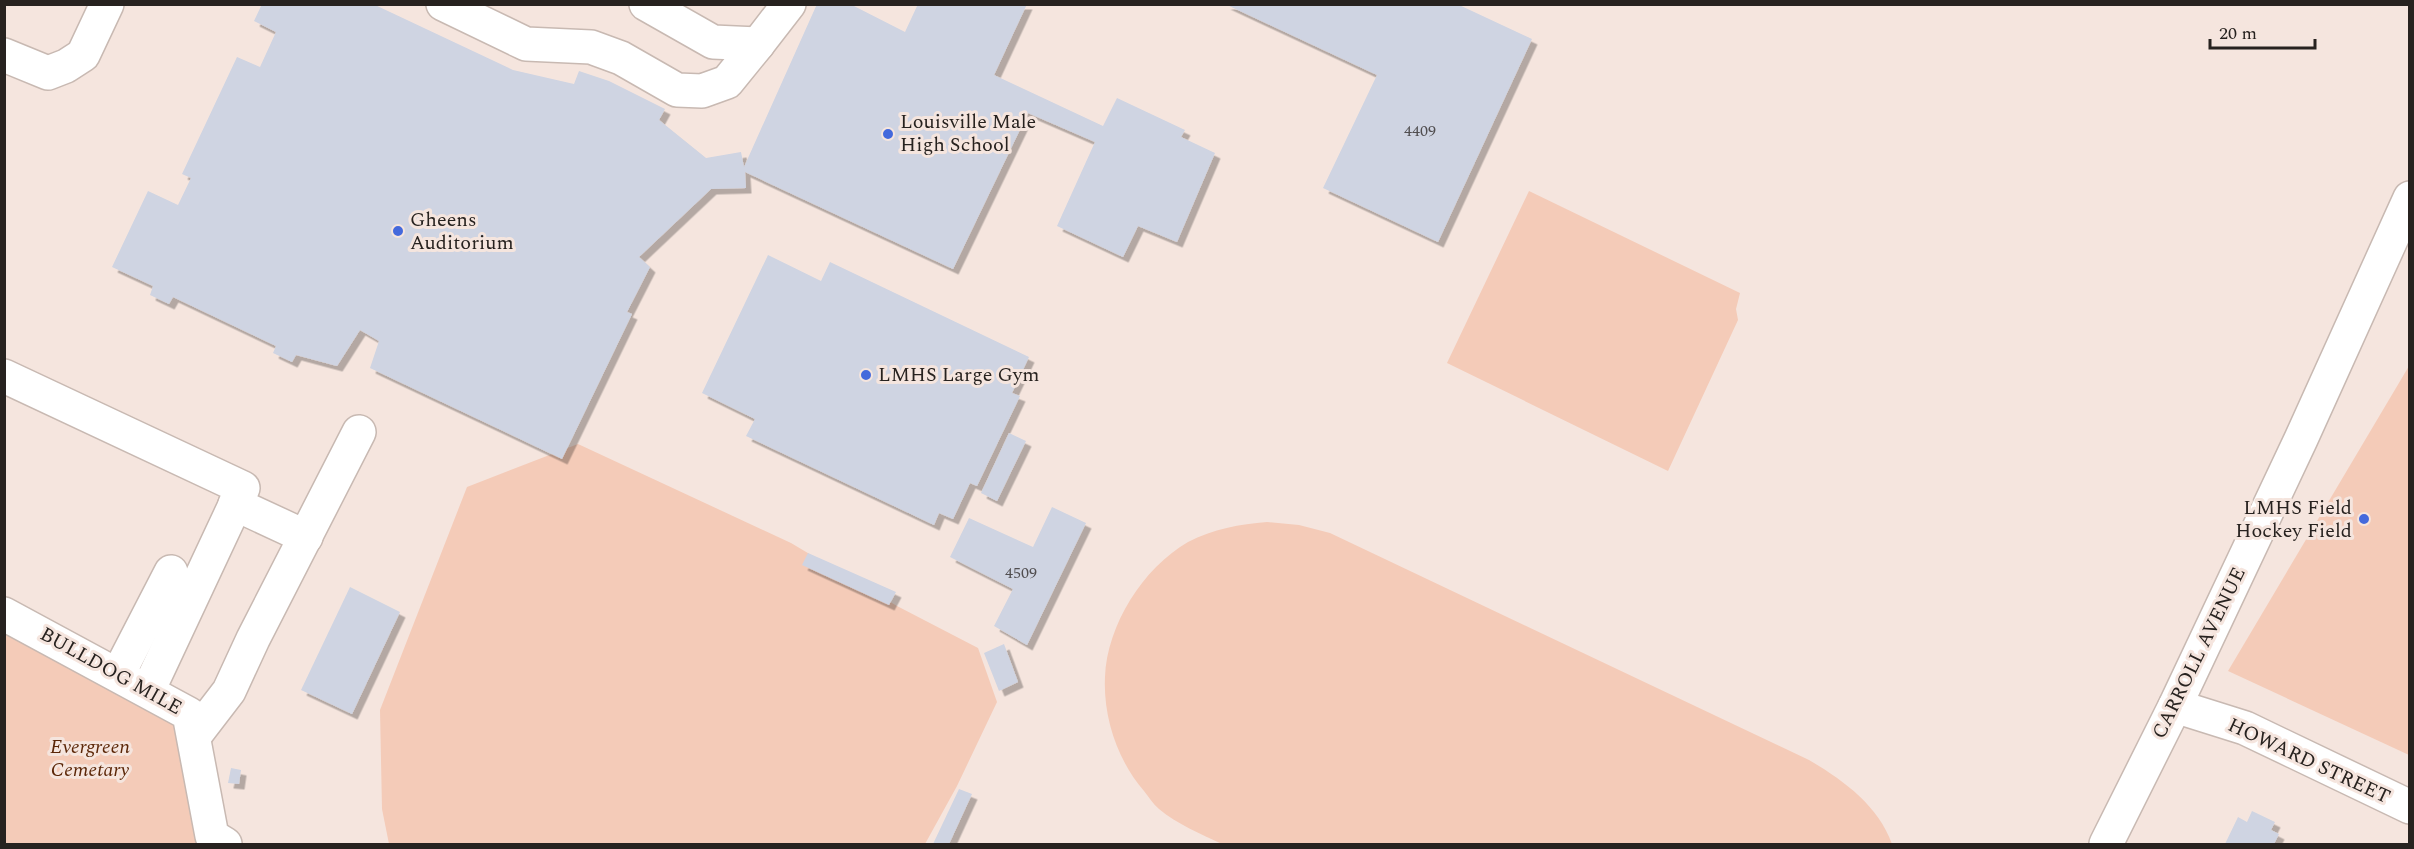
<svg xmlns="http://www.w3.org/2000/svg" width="2414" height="849" font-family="Spectral,serif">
<defs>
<filter id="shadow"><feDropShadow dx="5.5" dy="5.5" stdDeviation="0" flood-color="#0004"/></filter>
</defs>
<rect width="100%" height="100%" fill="#f5e5de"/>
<!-- green -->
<g fill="#f4cbb8">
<polygon points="1529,191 1740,293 1736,309 1738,320 1668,471 1447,363"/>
<polygon points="2409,366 2409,755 2228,671"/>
<polygon points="578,444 791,543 897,606 978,648 997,702 957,786 925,844 389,844 382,809 380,710 467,487"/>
<path d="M1267,522l32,3 31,8 479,227c34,20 69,45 83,84h-670c-21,-10 -45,-20 -63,-35 -6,-5 -10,-12 -15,-18 -26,-30 -41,-73 -39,-114 2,-52 38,-109 83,-135 25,-13 52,-18 79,-20z"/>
<polygon points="4,614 189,714 225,844 5,844"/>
</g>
<!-- building -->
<g fill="#cfd4e2" filter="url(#shadow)">
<polygon points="262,4 373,4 513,70 574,84 579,71 609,81 665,109 659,120 706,158 741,152 744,167 817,4 850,4 905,32 918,4 1027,4 994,75 1103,126 1117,98 1185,130 1181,137 1215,153 1177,242 1138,226 1123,257 1057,226 1095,142 1028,113 953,269 745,172 746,188 711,189 639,257 650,267 627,312 632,314 562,459 370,368 379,341 360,330 337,366 296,355 292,362 273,353 276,346 173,297 169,304 150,295 153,286 112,267 148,191 178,205 191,178 182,174 237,57 260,67 276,32 254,21"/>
<polygon points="1225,4 1457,4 1532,39 1438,242 1323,188 1377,75"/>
<polygon points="768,255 821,281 830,262 1029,357 1012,393 1020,396 977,486 970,483 953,519 939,513 934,525 746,436 755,419 702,393"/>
<polygon points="1009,433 1026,441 997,501 981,493"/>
<polygon points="1052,507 1086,523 1027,645 994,626 1013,589 950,557 969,518 1033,547"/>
<polygon points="808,553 896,592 889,605 802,565"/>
<polygon points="350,587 400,612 352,714 301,690"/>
<polygon points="1004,644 1018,682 999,691 984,653"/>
<polygon points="231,768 241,770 239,784 228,783"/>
<polygon points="959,789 972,794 949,844 933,844"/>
<polygon points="2252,811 2275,822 2271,830 2279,834 2274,844 2225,844 2238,817 2247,822"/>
</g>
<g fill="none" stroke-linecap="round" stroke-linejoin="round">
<defs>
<g id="minor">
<polyline points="443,4 526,44 591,47 621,58 677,90 702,91 727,82 758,44"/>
<polyline points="646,4 713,42 758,44 789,4"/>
<polyline points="4,55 48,73 66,66 83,55 107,4"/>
<polyline points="4,376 243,488 154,678"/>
<polyline points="235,504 306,537"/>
<polyline points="4,614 189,714 212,836 225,844"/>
<polyline points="125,661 171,572"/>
<polyline points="2175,706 2245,728 2410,807"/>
<polyline points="196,734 229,691 253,639 359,432"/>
<polyline points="2106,844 2175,706 2301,439 2410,198"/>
</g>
</defs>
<!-- minor casing -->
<use href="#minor" stroke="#c8b9b2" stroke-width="36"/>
<!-- minor -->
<use href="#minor" stroke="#fff" stroke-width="33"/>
</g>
<!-- markers -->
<g fill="#4469dc" stroke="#f5e5de" stroke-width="2">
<circle cx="888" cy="134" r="6"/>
<circle cx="398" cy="231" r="6"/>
<circle cx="866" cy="375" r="6"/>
<circle cx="2364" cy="519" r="6"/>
</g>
<g text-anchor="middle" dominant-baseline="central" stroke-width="6" stroke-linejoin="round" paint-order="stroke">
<!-- number labels -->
<g font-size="16" fill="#514e50">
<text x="1420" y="131">4409</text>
<text x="1021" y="573">4509</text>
</g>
<!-- poi labels -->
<g font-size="20" fill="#27221f" stroke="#f5e5de" text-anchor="start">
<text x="900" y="122">Louisville Male<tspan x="900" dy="23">High School</tspan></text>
<text x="410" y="220">Gheens<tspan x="410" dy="23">Auditorium</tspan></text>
<text x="878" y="375">LMHS Large Gym</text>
<text x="2352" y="508" text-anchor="end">LMHS Field<tspan x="2352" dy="23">Hockey Field</tspan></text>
</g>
<!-- street labels -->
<g font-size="20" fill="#27221f" stroke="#f5e5de">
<text transform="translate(2199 653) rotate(-64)">CARROLL AVENUE</text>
<text transform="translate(111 671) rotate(29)">BULLDOG MILE</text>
<text transform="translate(2309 761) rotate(25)">HOWARD STREET</text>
</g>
<!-- park labels -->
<g font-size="20" font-style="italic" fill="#5b2607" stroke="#f5e5de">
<text x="90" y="747">Evergreen<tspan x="90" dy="23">Cemetary</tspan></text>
</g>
</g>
<!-- border -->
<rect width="2414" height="849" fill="none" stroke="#27221f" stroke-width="12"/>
<!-- scale -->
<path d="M2210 39v9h105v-9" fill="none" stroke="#27221f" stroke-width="3"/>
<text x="2219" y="39" font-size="18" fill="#27221f" stroke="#f5e5de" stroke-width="4.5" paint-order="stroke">20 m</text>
</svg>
